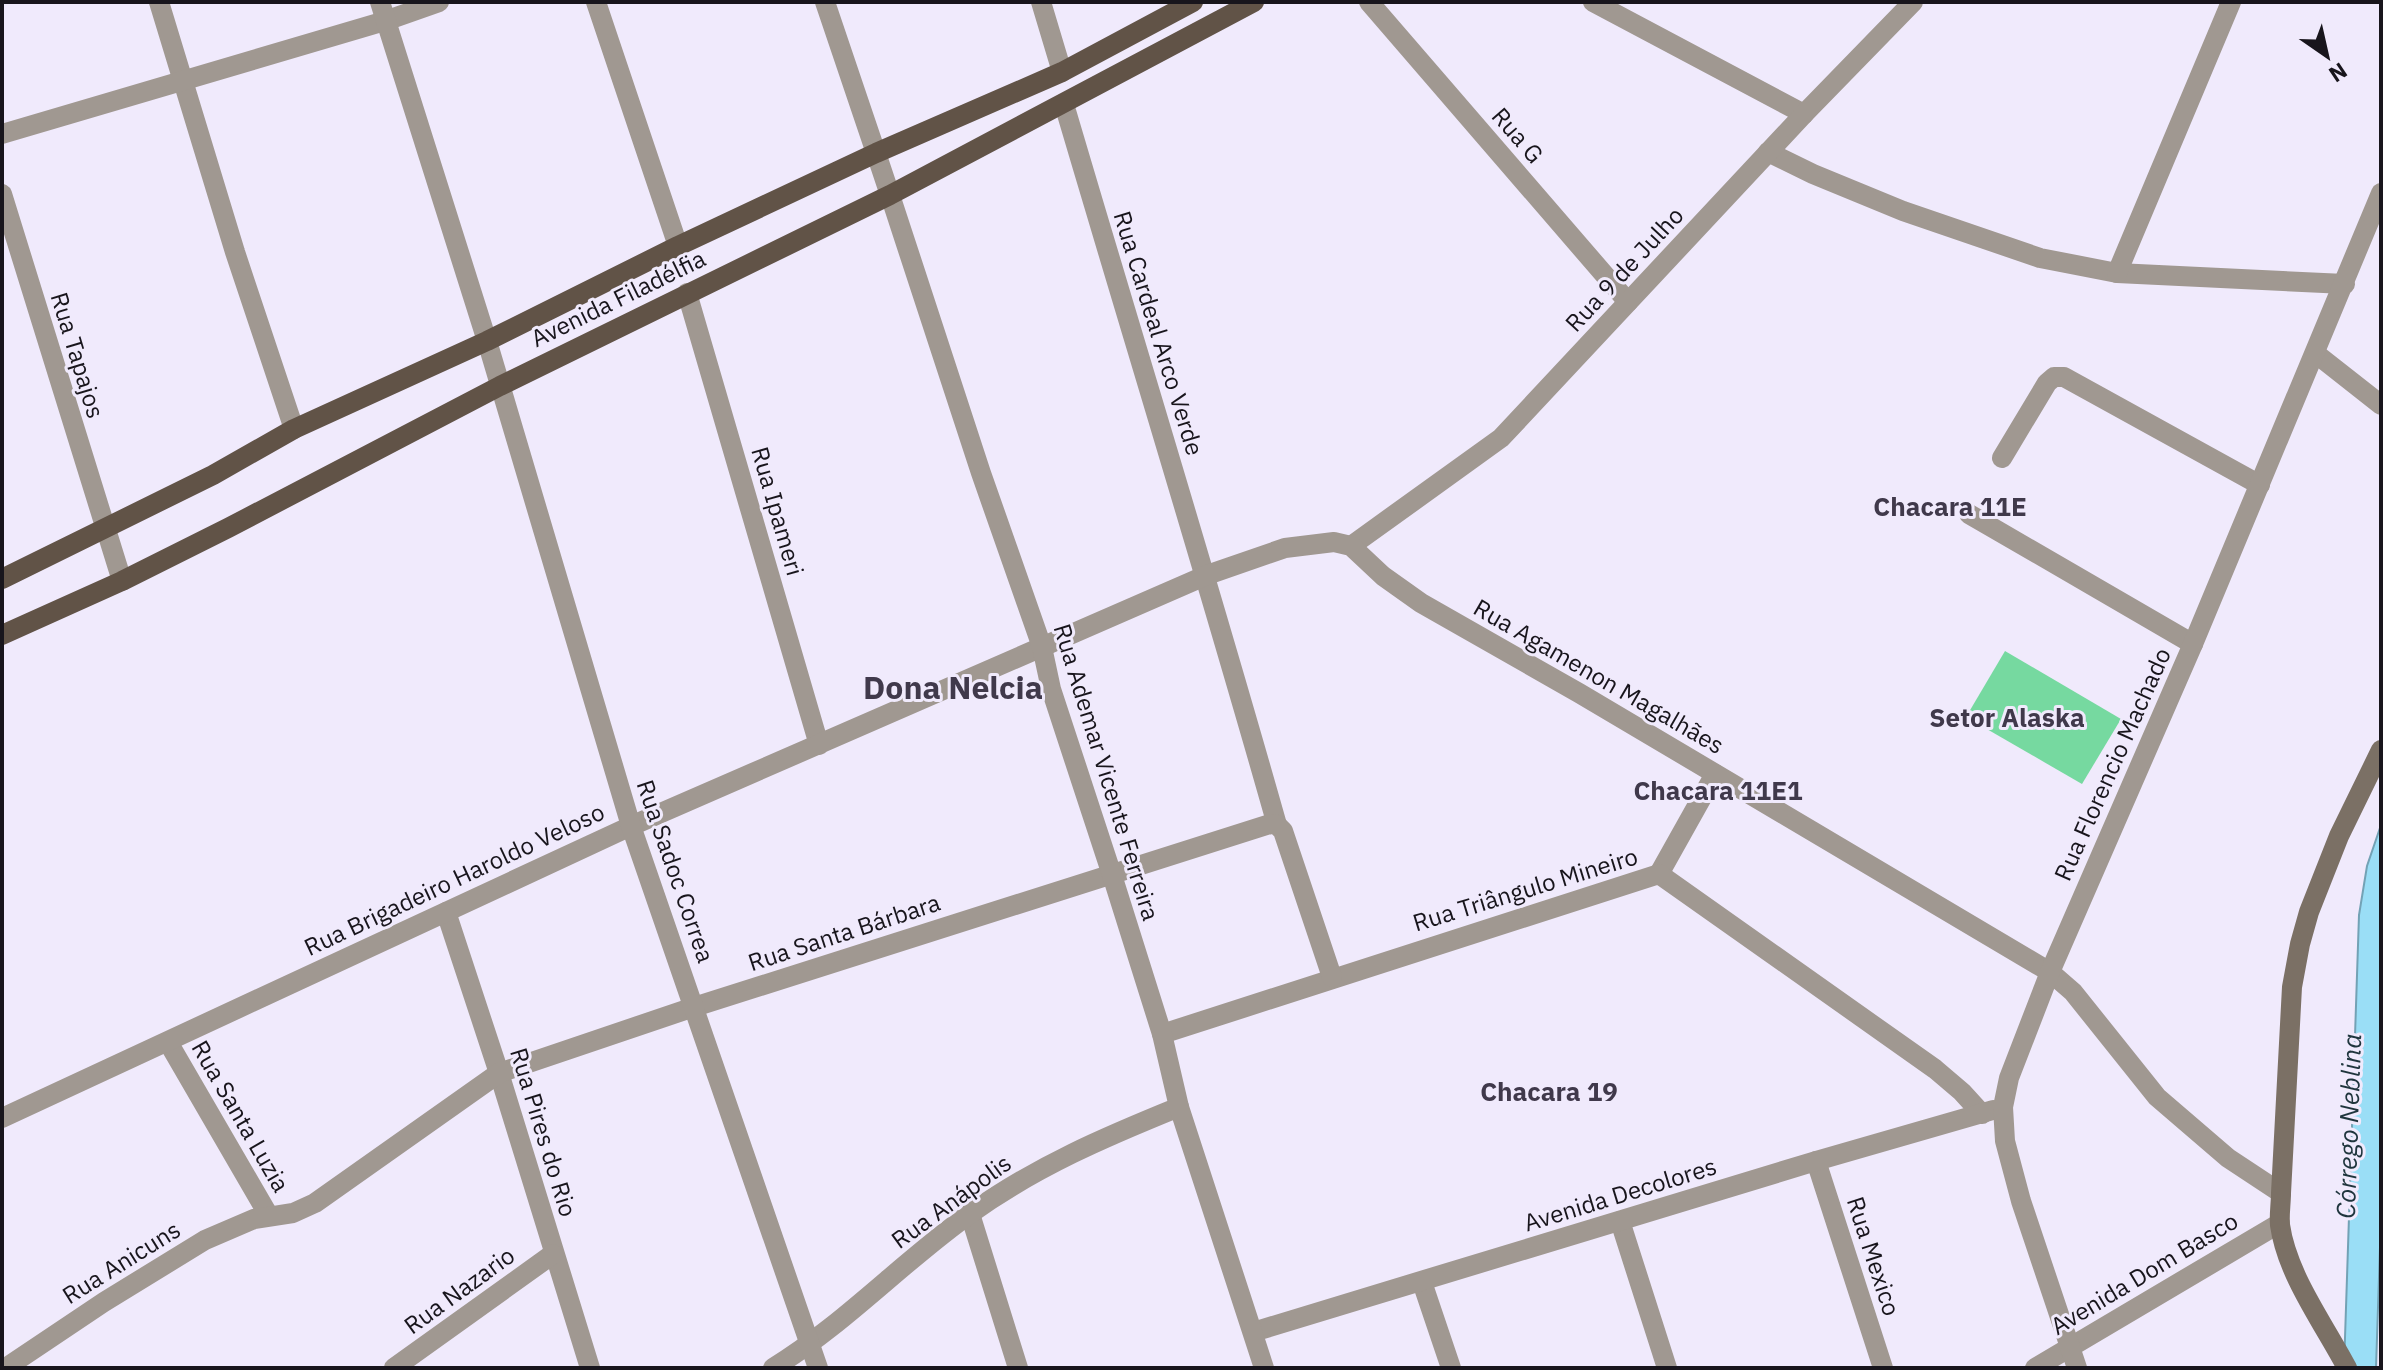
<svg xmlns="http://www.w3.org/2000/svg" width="2383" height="1370" font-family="'IBM Plex Sans',sans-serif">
<rect width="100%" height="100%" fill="#f0eafc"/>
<!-- green -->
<polygon fill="#76d9a0" points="2005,651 2121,719 2082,784 1966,717"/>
<!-- water -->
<polygon fill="#9adef6" stroke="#73a2b5" stroke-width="2" points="2381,825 2381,1217 2376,1368 2344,1368 2359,915 2367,866"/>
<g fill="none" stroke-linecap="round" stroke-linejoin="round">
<!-- minor -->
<g stroke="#a09891" stroke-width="20">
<polyline points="159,2 235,252 294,429"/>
<polyline points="596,2 678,246"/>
<polyline points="1041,2 1062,72"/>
<polyline points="1369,2 1628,302"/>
<polyline points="1593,2 1804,114"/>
<path d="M1064,104c71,241 145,480 213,721"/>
<polyline points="2,134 385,21 439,2"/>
<polyline points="1768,152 1813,174 1903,211 2040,258 2117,273 2345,284"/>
<polyline points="876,153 890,195"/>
<polyline points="2,194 122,581"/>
<polyline points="2117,273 2231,2"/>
<polyline points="687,293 819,745"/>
<polyline points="2315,353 2381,405"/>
<polyline points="2002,458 2047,383 2054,377 2064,377 2260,485"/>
<polyline points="1969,514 2193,644"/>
<polyline points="1351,546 1501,438 1804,114 1913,2"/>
<polyline points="1659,874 1715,774"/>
<polyline points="446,912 499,1073 590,1368"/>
<polyline points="1162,1034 1659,874 1935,1069 1962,1092 1982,1114"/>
<polyline points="168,1042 269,1216"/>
<polyline points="2,1118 631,826 1207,575 1285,548 1334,542 1351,546 1383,576 1421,603 1579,693 2050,972 2073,992 2157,1097 2228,1158 2281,1193"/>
<polyline points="1816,1161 1883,1368"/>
<polyline points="970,1214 1018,1368"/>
<polyline points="1620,1221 1667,1368"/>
<polyline points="1422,1282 1451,1368"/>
<polyline points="1253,1332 1816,1161 1993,1110"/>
<polyline points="7,1367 104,1302 205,1240 254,1219 293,1213 315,1203 499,1073 694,1007 1270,824 1277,825 1283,831 1332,977"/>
<polyline points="394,1368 553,1254"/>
<path d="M773,1368c72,-44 130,-107 198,-155 66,-47 134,-76 208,-106"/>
<polyline points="2035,1368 2280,1223"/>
<polyline points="2077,1368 2021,1201 2005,1141 2003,1107 2009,1078 2050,972 2193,644 2381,193"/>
</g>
<!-- tertiary -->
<g stroke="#a09891" stroke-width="20">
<polyline points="380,2 487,341 631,826 818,1368"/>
<polyline points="825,2 876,153"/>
<polyline points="890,195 981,473 1042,647 1051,689 1112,875 1162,1034 1179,1107 1264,1368"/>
</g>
<!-- secondary -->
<path stroke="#7b7065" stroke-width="20" d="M2347,1368c-23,-44 -60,-93 -67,-143 -1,-10 1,-22 1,-32l11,-206 8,-43 9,-32 30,-76 42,-86"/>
<!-- primary -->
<g stroke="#615347" stroke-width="20">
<polyline points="2,579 213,475 294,429 487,341 678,246 876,153 1062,72 1193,2"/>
<polyline points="2,635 122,581 228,528 500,386 890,195 1254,2"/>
</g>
</g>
<g text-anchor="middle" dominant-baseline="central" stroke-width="6" stroke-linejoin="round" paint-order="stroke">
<!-- street labels -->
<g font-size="24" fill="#18151c" stroke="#f0eafc">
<text transform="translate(1518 135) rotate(49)">Rua G</text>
<text transform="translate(1624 269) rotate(-47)">Rua 9 de Julho</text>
<text transform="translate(618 298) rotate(-26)">Avenida Filadélfia</text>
<text transform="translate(1159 333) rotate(73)">Rua Cardeal Arco Verde</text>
<text transform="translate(78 355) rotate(73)">Rua Tapajos</text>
<text transform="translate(778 511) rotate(74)">Rua Ipameri</text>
<text transform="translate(1599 676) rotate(30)">Rua Agamenon Magalhães</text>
<text transform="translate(2112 764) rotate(-66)">Rua Florencio Machado</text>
<text transform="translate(1107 772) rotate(73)">Rua Ademar Vicente Ferreira</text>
<text transform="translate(676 871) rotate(71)">Rua Sadoc Correa</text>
<text transform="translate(454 879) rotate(-25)">Rua Brigadeiro Haroldo Veloso</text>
<text transform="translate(1525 889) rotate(-17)">Rua Triângulo Mineiro</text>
<text transform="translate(844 932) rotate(-18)">Rua Santa Bárbara</text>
<text transform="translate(241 1116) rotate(60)">Rua Santa Luzia</text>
<text transform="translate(544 1132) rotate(73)">Rua Pires do Rio</text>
<text transform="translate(1620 1194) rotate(-17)">Avenida Decolores</text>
<text transform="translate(951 1201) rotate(-36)">Rua Anápolis</text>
<text transform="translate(1874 1256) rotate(72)">Rua Mexico</text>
<text transform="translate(121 1262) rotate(-32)">Rua Anicuns</text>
<text transform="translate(2144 1273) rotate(-31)">Avenida Dom Basco</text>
<text transform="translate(459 1290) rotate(-36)">Rua Nazario</text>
</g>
<!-- neighbourhood labels -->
<g font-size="26" font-weight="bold" fill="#40394b" stroke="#f0eafc">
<text x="1950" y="506">Chacara 11E</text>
<text x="2007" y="717">Setor Alaska</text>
<text x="1718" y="790">Chacara 11E1</text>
<text x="1549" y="1091">Chacara 19</text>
</g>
<!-- water labels -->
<g font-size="26" font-style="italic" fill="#1f353d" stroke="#f0eafc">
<text transform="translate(2348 1126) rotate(-88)">Córrego Neblina</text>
</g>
<!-- district labels -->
<g font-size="32" font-weight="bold" fill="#40394b" stroke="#f0eafc">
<text x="953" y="687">Dona Nelcia</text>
</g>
</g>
<!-- border -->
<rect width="2383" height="1370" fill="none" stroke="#18151c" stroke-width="8"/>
<!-- north arrow -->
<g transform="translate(2327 56) rotate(146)" stroke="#f0eafc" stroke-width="6" paint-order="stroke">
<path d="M0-6L14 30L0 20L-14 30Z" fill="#18151c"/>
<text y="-12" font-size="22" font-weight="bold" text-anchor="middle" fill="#18151c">N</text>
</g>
</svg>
